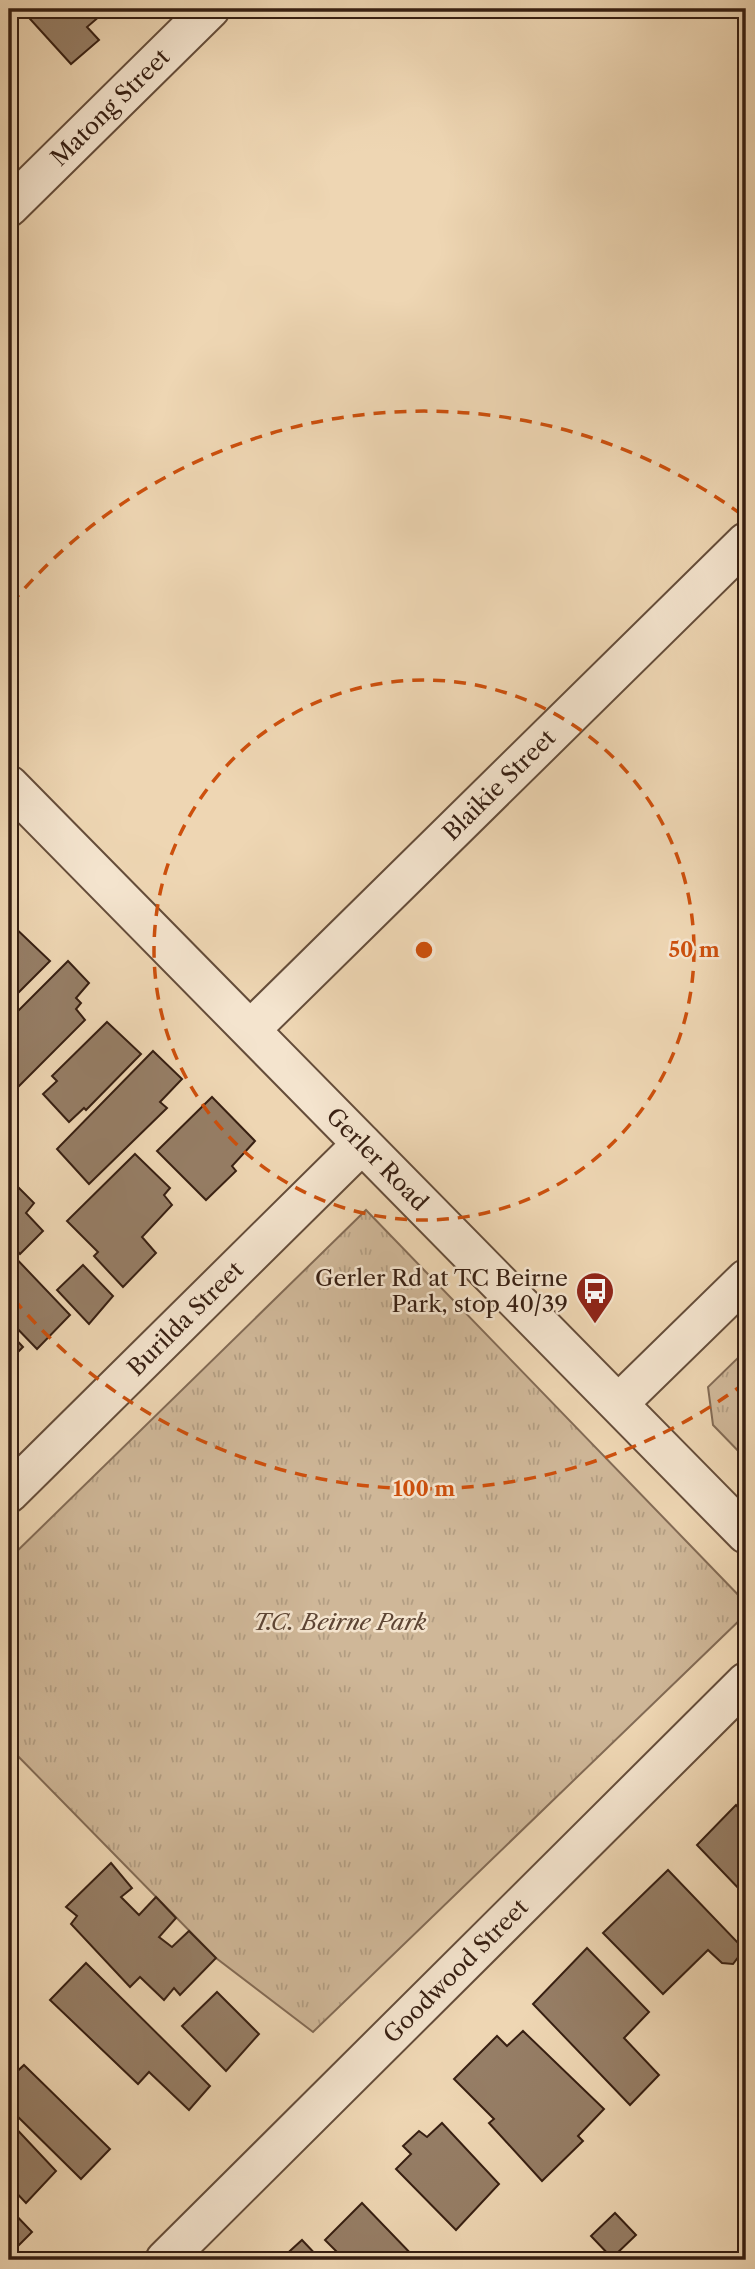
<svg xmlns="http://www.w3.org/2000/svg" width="755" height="2269" font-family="'Libre Caslon Text',serif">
<defs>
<pattern id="park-tufts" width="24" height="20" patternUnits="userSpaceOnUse" patternTransform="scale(1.75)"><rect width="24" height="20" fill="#cfb798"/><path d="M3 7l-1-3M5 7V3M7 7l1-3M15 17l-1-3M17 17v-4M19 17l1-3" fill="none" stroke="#b29d82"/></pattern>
</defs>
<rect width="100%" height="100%" fill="#eed6b3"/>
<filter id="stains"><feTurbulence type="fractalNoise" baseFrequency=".00286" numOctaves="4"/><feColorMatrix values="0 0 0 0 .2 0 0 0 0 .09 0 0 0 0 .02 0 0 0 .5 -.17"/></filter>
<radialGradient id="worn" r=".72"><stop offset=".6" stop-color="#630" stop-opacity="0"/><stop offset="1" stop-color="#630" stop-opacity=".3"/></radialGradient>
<!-- park -->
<g fill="url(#park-tufts)" stroke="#836b55" stroke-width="2">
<polygon points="366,1210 746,1603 746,1614 313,2032 216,1958 9,1747 9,1559"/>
<polygon points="746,1350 746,1459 713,1425 708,1387"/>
</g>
<!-- building -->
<g fill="#967e66" stroke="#371f12" stroke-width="2">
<polygon points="21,9 108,9 87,27 99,40 71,64"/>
<polygon points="9,922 50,961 9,1002"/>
<polygon points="68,961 89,983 76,998 81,1003 76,1009 85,1020 9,1096 9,1020"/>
<polygon points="107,1022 141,1054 86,1110 84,1108 69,1122 43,1094 57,1081 52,1076"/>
<polygon points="153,1051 182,1079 160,1102 167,1108 89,1184 57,1149"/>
<polygon points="212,1097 255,1141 232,1166 236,1171 206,1200 157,1151"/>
<polygon points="135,1154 170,1188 164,1195 172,1205 142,1237 156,1253 123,1287 94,1256 98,1252 67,1221"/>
<polygon points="9,1178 34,1203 26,1213 43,1231 20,1254 9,1242"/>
<polygon points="9,1251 70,1315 37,1349 9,1320"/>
<polygon points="83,1265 113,1296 89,1324 57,1290"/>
<polygon points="9,1332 23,1347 9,1361"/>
<polygon points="736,1805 746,1816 746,1890 743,1893 697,1845"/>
<polygon points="111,1863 132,1888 121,1897 139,1915 156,1897 176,1918 159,1937 172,1947 189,1931 216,1958 180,1995 174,1988 164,2000 140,1977 130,1987 71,1924 77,1916 66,1907"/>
<polygon points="668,1870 741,1946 739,1956 733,1964 722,1963 708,1950 663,1994 603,1933"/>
<polygon points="587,1948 649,2012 624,2038 659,2075 630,2105 533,2004"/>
<polygon points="86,1963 210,2086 189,2110 149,2072 138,2084 50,2000"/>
<polygon points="217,1992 259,2034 226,2071 182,2026"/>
<polygon points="523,2031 604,2109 578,2136 583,2141 542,2181 489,2123 494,2119 454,2079 497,2036 507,2046"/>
<polygon points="24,2065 110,2149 81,2179 9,2108 9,2079"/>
<polygon points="9,2121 56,2171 26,2203 9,2185"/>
<polygon points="442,2123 499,2184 456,2230 396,2169 411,2154 403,2146 419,2131 427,2137"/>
<polygon points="362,2203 417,2260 345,2260 325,2240"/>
<polygon points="9,2208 32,2232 9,2255"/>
<polygon points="615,2213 636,2235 612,2258 591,2236"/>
<polygon points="302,2240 321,2260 280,2260"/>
</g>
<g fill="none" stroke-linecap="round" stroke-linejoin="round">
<defs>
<g id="minor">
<path id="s1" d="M9,207l201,-198"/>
<path id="s2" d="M9,785l737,749"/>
<path id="s3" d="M251,1029l495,-487"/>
<polyline points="619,1403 746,1279"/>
<path id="s4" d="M9,1493l353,-349"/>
<path id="s5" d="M165,2260l581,-578"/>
</g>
</defs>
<!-- minor casing -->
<use href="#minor" stroke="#654d3a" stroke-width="42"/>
<!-- minor -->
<use href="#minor" stroke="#f4e4ce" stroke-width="38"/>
</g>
<!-- distance rings -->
<g fill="none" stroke="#cd500d" stroke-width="3.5" stroke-dasharray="12 9">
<circle cx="424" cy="950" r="270"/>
<path d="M745 1383A539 539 0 0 1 11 1296M11 604A539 539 0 0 1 745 517"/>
</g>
<!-- icons -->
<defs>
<symbol id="bus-pin" viewBox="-11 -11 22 30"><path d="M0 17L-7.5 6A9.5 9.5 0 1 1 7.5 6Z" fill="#8f2418" stroke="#f4e4ce"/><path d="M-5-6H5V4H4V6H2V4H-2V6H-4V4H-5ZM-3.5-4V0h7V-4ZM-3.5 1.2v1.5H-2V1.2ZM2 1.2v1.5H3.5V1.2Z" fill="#fff"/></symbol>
</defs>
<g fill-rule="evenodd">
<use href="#bus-pin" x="573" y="1269" width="44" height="60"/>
</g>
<g text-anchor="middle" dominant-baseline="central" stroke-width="5" stroke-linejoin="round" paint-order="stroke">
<!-- street labels -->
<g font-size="23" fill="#371f12" stroke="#f4e4ce">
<text stroke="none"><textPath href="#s1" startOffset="142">Matong Street</textPath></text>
<text stroke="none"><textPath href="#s3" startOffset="348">Blaikie Street</textPath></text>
<text stroke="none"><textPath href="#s2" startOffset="525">Gerler Road</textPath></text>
<text stroke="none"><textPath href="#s4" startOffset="248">Burilda Street</textPath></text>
<text stroke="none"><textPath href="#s5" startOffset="410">Goodwood Street</textPath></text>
</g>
<!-- poi labels -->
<g font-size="23" fill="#371f12" stroke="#f4e4ce" text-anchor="end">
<text x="568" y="1278">Gerler Rd at TC Beirne<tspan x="568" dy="26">Park, stop 40/39</tspan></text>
</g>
<!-- park labels -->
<g font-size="23" font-style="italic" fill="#5d4534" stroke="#f4e4ce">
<text x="340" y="1622">T.C. Beirne Park</text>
</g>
</g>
<circle cx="424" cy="950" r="10" fill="#cd500d" stroke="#f4e4ce" stroke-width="3.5"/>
<g font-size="21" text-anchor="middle" font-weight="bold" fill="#cd500d" stroke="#f4e4ce" stroke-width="5" stroke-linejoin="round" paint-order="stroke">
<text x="694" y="957">50 m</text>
<text x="424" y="1496">100 m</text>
</g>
<!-- margin -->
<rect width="755" height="2269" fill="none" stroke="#eed6b3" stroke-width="35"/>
<rect x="10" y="10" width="734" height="2248" fill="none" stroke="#371f12" stroke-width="3.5"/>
<rect x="18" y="18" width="720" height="2234" fill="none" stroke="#371f12" stroke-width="2"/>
<rect width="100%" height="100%" filter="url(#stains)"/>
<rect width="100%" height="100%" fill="url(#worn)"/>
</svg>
